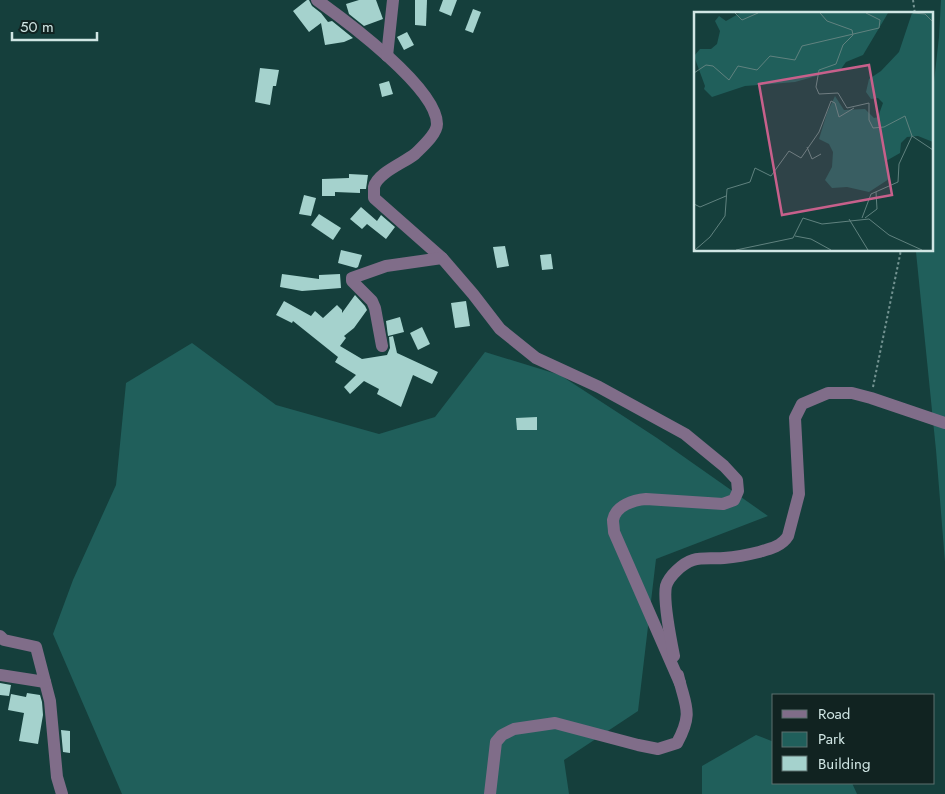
<svg xmlns="http://www.w3.org/2000/svg" width="945" height="794" font-family="Jost,sans-serif">
<rect width="100%" height="100%" fill="#153f3c"/>
<!-- green -->
<g fill="#205f5b">
<polygon points="941,0 945,0 945,562 936,450 916,252 916,250 931,250 931,108 939,37"/>
<polygon points="192,343 276,405 379,434 435,417 485,352 560,375 657,438 768,516 656,559 638,711 564,760 569,794 122,794 53,634 73,580 116,485 126,383"/>
<polygon points="756,735 774,742 774,783 852,783 857,794 702,794 702,766"/>
</g>
<!-- building -->
<g fill="#a5d2cd">
<polygon points="307,0 309,0 312,6 321,13 328,22 332,21 353,38 344,42 325,45 321,23 309,32 293,11"/>
<polygon points="359,0 376,0 383,19 364,26 349,14 346,4"/>
<polygon points="415,0 427,0 426,26 415,25"/>
<polygon points="443,0 457,0 451,16 439,11"/>
<polygon points="473,9 481,12 473,33 465,30"/>
<polygon points="407,32 414,45 404,50 397,37"/>
<polygon points="260,68 279,70 276,86 273,86 270,105 255,102"/>
<polygon points="389,81 393,94 382,97 379,84"/>
<polygon points="349,174 368,175 366,189 360,189 360,193 335,192 335,196 322,196 322,179 349,178"/>
<polygon points="304,195 316,198 311,216 299,214"/>
<polygon points="361,207 377,221 381,215 395,227 386,239 367,224 362,229 350,219"/>
<polygon points="319,214 341,228 333,240 311,225"/>
<polygon points="505,246 509,266 497,268 493,247"/>
<polygon points="341,250 362,255 358,267 356,268 338,263"/>
<polygon points="551,254 553,269 542,270 540,255"/>
<polygon points="282,274 319,279 319,275 340,274 341,288 302,291 280,287"/>
<polygon points="355,295 365,306 367,310 354,328 344,336 346,338 340,346 362,359 387,355 390,348 389,337 393,336 397,353 438,372 432,384 413,375 401,407 377,394 379,389 364,381 350,394 344,387 356,375 335,362 338,357 293,321 292,323 276,315 284,301 311,316 315,311 323,318 337,305 342,310 342,313"/>
<polygon points="466,301 470,326 455,328 451,303"/>
<polygon points="400,317 404,332 388,336 386,321"/>
<polygon points="422,327 430,344 418,350 410,333"/>
<polygon points="537,417 537,430 517,430 516,418"/>
<polygon points="0,683 11,685 9,696 0,695"/>
<polygon points="27,693 40,695 42,702 43,715 38,744 19,741 24,713 8,710 11,694 26,697"/>
<polygon points="61,730 70,731 70,753 63,752"/>
</g>
<g fill="none" stroke-linecap="round" stroke-linejoin="round">
<!-- path -->
<g stroke="#749492" stroke-width="2" stroke-dasharray="2.5 2.5" stroke-linecap="butt">
<polyline points="913,0 915,14"/>
<polyline points="873,387 901,250"/>
</g>
<!-- minor -->
<g stroke="#806d89" stroke-width="12">
<path d="M317,0c28,20 120,88 120,124 0,10 -15,23 -22,30 -11,9 -38,19 -41,33 0,3 0,8 0,11l68,60 31,36 27,35 36,29 63,29 86,47 39,32 13,14 1,11 -4,9 -11,4 -77,-5c-12,1 -30,6 -33,21 0,3 1,9 1,12l66,151"/>
<polyline points="387,56 393,0"/>
<polyline points="382,346 375,308 372,301 352,281 352,278 386,266 442,258"/>
<polyline points="0,636 4,640 36,647 50,701 57,777 62,794"/>
<path d="M674,656c-3,-15 -11,-56 -8,-70 3,-10 17,-23 27,-26 10,-3 21,-1 31,-2 12,-1 23,-3 35,-6 11,-3 23,-6 29,-16l11,-42 -4,-76 7,-14 26,-11h24l19,5 74,25"/>
<polyline points="0,675 45,682"/>
<path d="M490,794l6,-52 6,-7 12,-6 41,-6 83,22 20,4 19,-6c17,-31 8,-37 1,-68"/>
</g>
</g>
<!-- overview -->
<g transform="translate(694 12)">
<rect width="239" height="239" fill="#153f3c"/>
<path d="M46,1h148l-25,42 -17,7 -5,7 -46,13 -50,4 -33,11 -8,-8 1,-3 -11,-30 6,-7h11l6,-5 3,-13 -5,-10 4,-5 7,5zM218,1h21v129l-15,-6 -11,1 -6,6 -1,10 -14,8 3,18 -20,13 -22,-5 -15,1 -7,-8 7,-13 1,-15 -4,-8 -10,-5 8,-26 8,-17 9,14 21,-1 9,9 4,-1 5,-14 -5,-5 -7,1 -5,-7 3,-13 12,-8 18,-19z" fill="#205f5b"/>
<path fill="none" stroke="#60827f" stroke-width="1" d="M41,1l7,7 16,-7M126,1l7,8 25,9 1,5 -10,10 -7,19 -17,6 -3,17 3,7 19,-1 9,15 22,-5v17l4,8 11,-1 21,-11 7,20 21,14M219,1l12,1 8,8M0,61l12,-8 7,1 16,14 9,-14 19,4 13,-14 25,4 7,-14 77,-18 1,-8 -14,-7M113,135l5,12 9,-5M0,192l6,3 26,-11M168,206l9,-24 27,-12 1,-18 13,-28M171,206l12,-9 -1,-17M155,207l19,31M101,224l16,3 20,11M1,238l15,-13 15,-21 2,-27 23,-7 5,-14 16,8 18,-25 12,7 18,-26 12,-31 4,2 4,14 15,-9M42,238l57,-12 10,-20 19,6 47,-5 20,16 33,15"/>
<path fill="#c7608b" fill-opacity="0.15" stroke="#c7608b" stroke-width="2.5" d="M175,53l23,130 -110,20 -23,-131z"/>
<rect width="239" height="239" fill="none" stroke="#d0e6e4" stroke-width="2.5"/>
</g>
<!-- legend -->
<rect x="772" y="694" width="162" height="90" fill="#112321" stroke="#5d716f"/>
<rect x="782" y="710" width="25" height="8" fill="#806d89" stroke="#5d716f"/>
<text x="818" y="719" font-size="15" fill="#d0e6e4">Road</text>
<rect x="782" y="732" width="25" height="15" fill="#205f5b" stroke="#5d716f"/>
<text x="818" y="744" font-size="15" fill="#d0e6e4">Park</text>
<rect x="782" y="756" width="25" height="15" fill="#a5d2cd" stroke="#5d716f"/>
<text x="818" y="769" font-size="15" fill="#d0e6e4">Building</text>
<!-- scale -->
<path d="M12 32v8h85v-8" fill="none" stroke="#d0e6e4" stroke-width="2.5"/>
<text x="20" y="32" font-size="15" fill="#d0e6e4" stroke="#112321" stroke-width="4" paint-order="stroke">50 m</text>
</svg>
